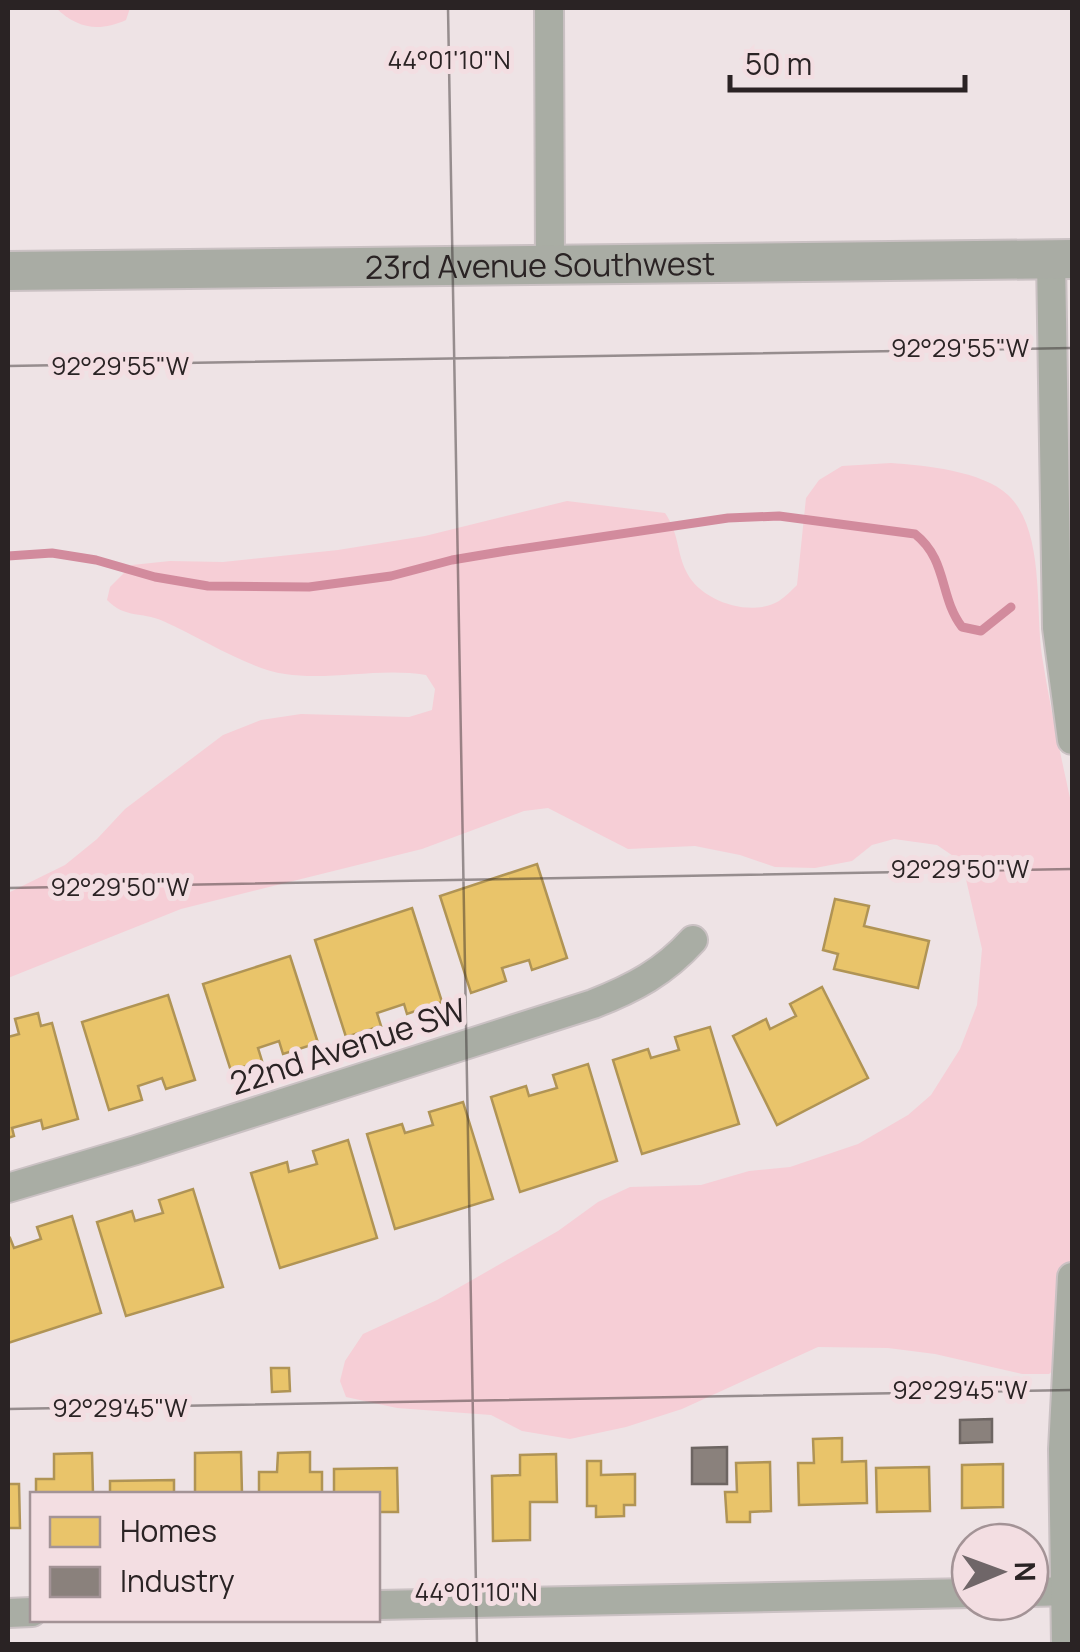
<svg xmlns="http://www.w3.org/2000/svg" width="1080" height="1652" font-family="Manrope,sans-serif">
<rect width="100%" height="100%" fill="#eee3e5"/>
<!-- green -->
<g fill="#f6ced6">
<path d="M56,8h74l-4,12c-27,12 -48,9 -70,-12z"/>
<path d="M891,463c32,2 92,8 117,32 37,35 27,113 34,161 8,51 19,101 30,151v549l-23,18h-27l-87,-20 -47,-6 -70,-1 -136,62 -56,18 -56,12 -48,-8 -31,-16 -94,-7 -51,-11 -6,-16 5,-20 18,-27 74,-34 121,-69 40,-29 32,-15 71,-2 48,-14 41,-4 68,-23 50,-29 23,-20 29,-46 17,-44 5,-56 -20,-87 -25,-17 -43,-6 -22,6 -20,16 -37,7 -40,-1 -35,-12 -45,-9 -67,3 -80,-41 -24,3 -102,38 -241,60 -173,69v-85l57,-28 32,-26 28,-30 98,-74 38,-15 40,-6 108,3 23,-7 3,-21 -9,-14c-47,-8 -95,6 -141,-1 -39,-6 -85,-37 -122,-53 -23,-10 -37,-2 -56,-21l3,-13 22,-22 38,-4 53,1 115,-12 87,-14 142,-35 98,12c15,22 11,39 22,60 14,28 64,45 92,28 6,-4 13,-11 18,-16l9,-87 13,-18 23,-14z"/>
</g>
<!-- homes -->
<g fill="#e9c46a" stroke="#b09455" stroke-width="2.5">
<polygon points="537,864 567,958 532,970 529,960 502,968 506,981 471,993 440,896"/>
<polygon points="835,899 869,906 864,926 929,941 918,988 834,969 838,954 823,950"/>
<polygon points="412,908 442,1002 407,1014 404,1004 377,1013 381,1026 346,1037 315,940"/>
<polygon points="290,956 318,1043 283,1054 279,1041 258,1048 262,1061 231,1071 203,984"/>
<polygon points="822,987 868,1078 777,1125 733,1036 766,1019 770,1029 796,1016 790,1004"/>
<polygon points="168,995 195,1080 166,1089 162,1078 138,1086 142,1100 109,1110 82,1022"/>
<polygon points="38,1013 41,1026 52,1023 78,1119 43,1129 41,1120 12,1128 14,1136 8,1138 8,1037 19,1034 15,1019"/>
<polygon points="710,1027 739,1124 642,1154 613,1060 648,1049 651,1058 679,1050 675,1037"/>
<polygon points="588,1064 617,1161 520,1192 491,1097 526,1086 529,1096 557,1088 553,1075"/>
<polygon points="463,1102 493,1199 395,1229 367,1134 402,1124 405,1133 433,1125 429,1112"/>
<polygon points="348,1140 377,1238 280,1268 251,1173 287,1162 289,1172 317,1164 313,1151"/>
<polygon points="193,1189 223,1287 126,1316 97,1222 132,1211 135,1221 163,1213 159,1200"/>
<polygon points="72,1216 101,1313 8,1343 8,1239 10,1238 14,1248 41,1239 37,1227"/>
<polygon points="271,1368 289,1368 290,1391 272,1392"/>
<polygon points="842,1438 842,1462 866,1461 867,1503 799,1505 798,1463 814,1463 813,1439"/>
<polygon points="241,1452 242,1494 195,1494 195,1453"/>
<polygon points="310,1452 310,1472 322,1472 322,1494 259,1494 259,1472 277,1472 278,1453"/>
<polygon points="92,1453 93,1494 36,1494 36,1479 54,1479 54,1454"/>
<polygon points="556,1454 557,1502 530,1502 530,1540 493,1541 492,1476 520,1475 520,1455"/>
<polygon points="587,1461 601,1461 601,1475 635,1474 635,1505 624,1505 624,1516 596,1517 596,1506 587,1506"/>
<polygon points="770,1462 771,1511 750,1512 750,1522 727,1522 725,1492 737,1492 736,1463"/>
<polygon points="1003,1464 1003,1507 962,1508 962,1465"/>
<polygon points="929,1467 930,1511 877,1512 876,1468"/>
<polygon points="397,1468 398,1512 378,1512 378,1494 334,1494 334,1469"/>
<polygon points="174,1480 174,1494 110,1494 110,1481"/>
<polygon points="8,1484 19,1484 20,1528 8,1528"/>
</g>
<!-- industry -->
<g fill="#8a817c" stroke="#6d6562" stroke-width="2.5">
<polygon points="992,1419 992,1442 960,1443 960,1420"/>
<polygon points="727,1447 727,1484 692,1484 692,1448"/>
</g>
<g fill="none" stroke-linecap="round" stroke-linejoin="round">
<!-- stream -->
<path stroke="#d28b9d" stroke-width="9" d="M8,556l44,-3 44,7 59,17 53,9 101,1 82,-11 61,-16 54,-9 222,-33 51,-2 136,18c33,26 24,63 47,93l19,4 30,-24"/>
<defs>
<g id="street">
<polyline points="549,8 550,264"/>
<polyline points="1051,259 1057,628 1072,740"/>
<path d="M8,1188l128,-38 457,-146c41,-16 71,-32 100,-64"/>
<polyline points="1030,1592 1072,1591"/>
<polyline points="378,1605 970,1593"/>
<polyline points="8,1613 32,1612"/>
<polyline points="1066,1644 1063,1449 1072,1277"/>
</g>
<g id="secondary">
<path id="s1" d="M8,271l1064,-12"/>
</g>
</defs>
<!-- street casing -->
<use href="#street" stroke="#cac1c3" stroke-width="32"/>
<!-- secondary casing -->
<use href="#secondary" stroke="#cac1c3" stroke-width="42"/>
<!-- street -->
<use href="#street" stroke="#a9ada4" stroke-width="28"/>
<!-- secondary -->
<use href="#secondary" stroke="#a9aca4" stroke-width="38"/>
</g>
<!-- ticks -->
<path fill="none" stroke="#2a2324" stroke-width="2.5" stroke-opacity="0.45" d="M448,8l29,1636M8,366l1064,-18M8,888l1064,-19M8,1409l1064,-19"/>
<g text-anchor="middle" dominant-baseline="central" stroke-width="10" stroke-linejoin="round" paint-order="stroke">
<!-- street labels -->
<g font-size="32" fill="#2a2324" stroke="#f3dee2">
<text stroke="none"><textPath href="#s1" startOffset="532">23rd Avenue Southwest</textPath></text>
<text transform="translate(348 1046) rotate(-18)">22nd Avenue SW</text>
</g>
</g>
<g font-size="25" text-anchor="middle" fill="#2a2324" stroke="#f3dee2" stroke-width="10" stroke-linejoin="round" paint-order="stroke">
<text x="449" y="69">44°01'10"N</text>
<text x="960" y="357">92°29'55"W</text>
<text x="120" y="375">92°29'55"W</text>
<text x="960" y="878">92°29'50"W</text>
<text x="120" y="896">92°29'50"W</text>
<text x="960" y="1399">92°29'45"W</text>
<text x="120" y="1417">92°29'45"W</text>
<text x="476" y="1601">44°01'10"N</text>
</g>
<!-- border -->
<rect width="1080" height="1652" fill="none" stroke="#2a2324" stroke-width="20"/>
<!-- legend -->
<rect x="30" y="1492" width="350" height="130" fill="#f3dee2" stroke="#a39396" stroke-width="2.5"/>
<rect x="50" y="1517" width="50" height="30" fill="#e9c46a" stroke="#a39396" stroke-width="2.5"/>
<text x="120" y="1542" font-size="30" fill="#2a2324">Homes</text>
<rect x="50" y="1567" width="50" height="30" fill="#8a817c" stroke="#a39396" stroke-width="2.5"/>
<text x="120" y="1592" font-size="30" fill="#2a2324">Industry</text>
<!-- north arrow -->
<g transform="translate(1000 1572) rotate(89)"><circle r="48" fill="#f3dee2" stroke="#a39396" stroke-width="2.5"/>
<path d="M0-8L18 38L0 25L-18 38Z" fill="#6f6668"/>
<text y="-15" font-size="28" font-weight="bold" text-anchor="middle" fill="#2a2324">N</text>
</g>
<!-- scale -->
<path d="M730 75v15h235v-15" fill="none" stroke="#2a2324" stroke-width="5"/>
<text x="745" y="75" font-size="30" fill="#2a2324" stroke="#f3dee2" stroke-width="8" paint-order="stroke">50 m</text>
</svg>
